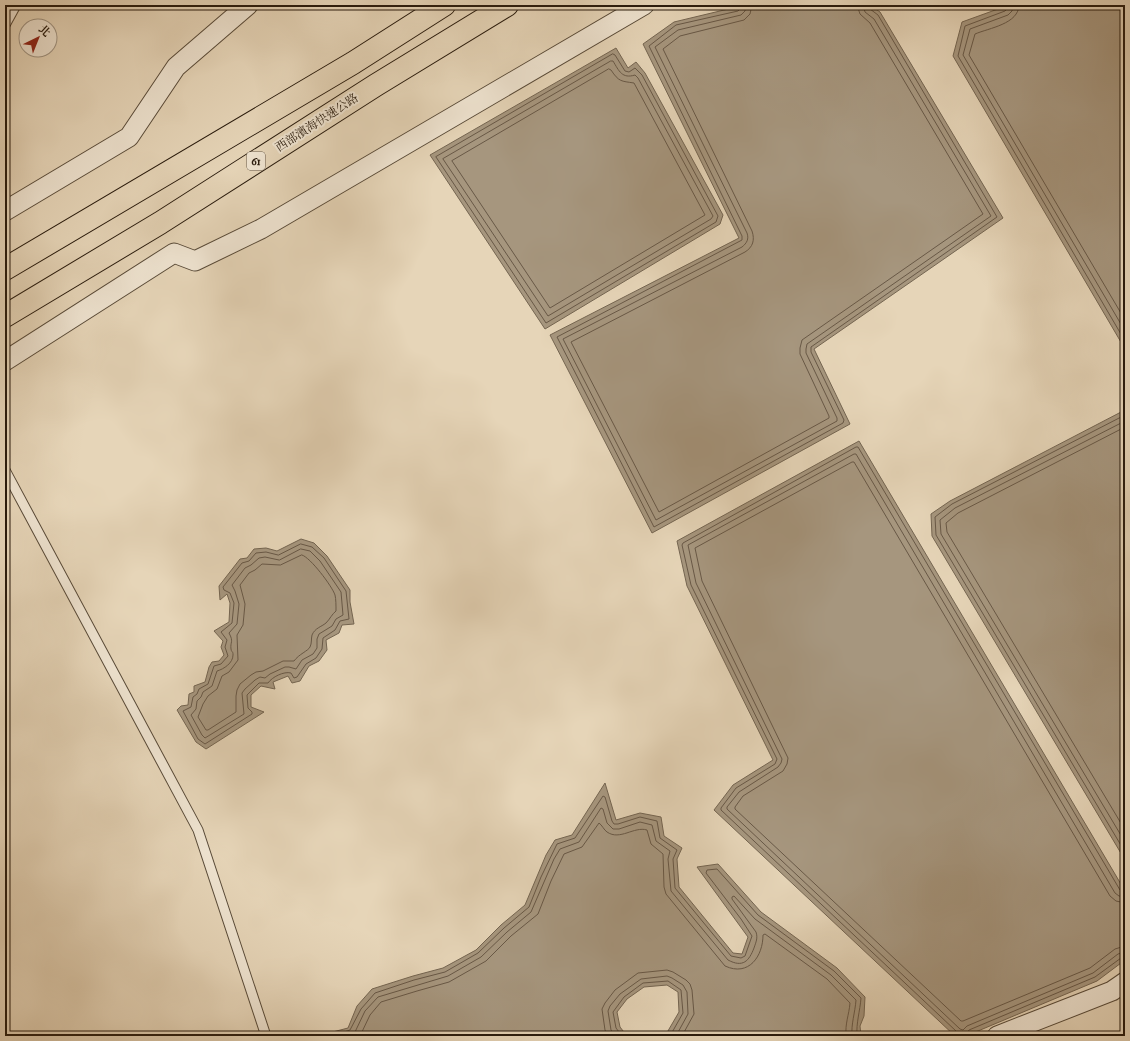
<svg xmlns="http://www.w3.org/2000/svg" width="1130" height="1041" font-family="'IM FELL Double Pica','Noto Serif TC',serif">
<rect width="100%" height="100%" fill="#e6d5b8"/>
<filter id="stains"><feTurbulence type="fractalNoise" baseFrequency=".005" numOctaves="4"/><feColorMatrix values="0 0 0 0 .2 0 0 0 0 .09 0 0 0 0 .02 0 0 0 .5 -.17"/></filter>
<radialGradient id="worn" r=".72"><stop offset=".6" stop-color="#630" stop-opacity="0"/><stop offset="1" stop-color="#630" stop-opacity=".3"/></radialGradient>
<!-- water -->
<g fill="#a6967e" stroke="#746551">
<polygon points="745,5 870,5 880,12 1003,218 814,349 850,424 652,533 550,335 739,238 643,44 674,22"/>
<polygon points="1009,5 1125,5 1125,349 953,56 962,22"/>
<polygon points="616,48 628,68 636,62 645,73 723,215 720,224 545,329 430,155"/>
<polygon points="1123,411 1125,414 1125,860 932,536 931,514 950,501"/>
<polygon points="859,441 1125,891 1125,960 1097,981 966,1036 955,1036 714,810 733,785 773,760 687,586 677,541"/>
<polygon points="301,539 314,543 327,556 350,590 350,602 354,624 342,625 339,633 326,640 327,650 319,661 309,666 300,681 292,683 288,676 273,682 275,689 261,686 251,695 251,707 264,712 206,749 196,742 177,710 181,706 188,705 189,694 194,692 194,686 205,682 209,667 212,662 219,661 224,655 221,647 223,641 214,631 229,622 230,603 227,594 220,600 219,586 240,559 247,558 254,549 266,548 277,551"/>
<polygon points="605,783 616,820 640,813 661,817 664,836 682,848 677,859 679,887 733,953 742,954 748,937 697,867 718,864 761,912 837,968 865,997 864,1016 860,1026 861,1036 665,1036 679,1012 678,992 667,985 644,987 627,999 617,1012 620,1027 627,1036 322,1036 325,1034 348,1028 357,1006 372,989 413,976 443,968 476,950 501,925 525,905 546,855 555,840 572,835"/>
</g>
<g fill="none" stroke-linecap="round" stroke-linejoin="round">
<!-- shore -->
<g stroke="#685846" stroke-width="1">
<polyline points="741,5 741,8 738,11 676,25 649,46 742,236 742,240 557,337 654,527 843,423 844,420 811,352 811,347 997,217 878,15 870,9 868,5"/>
<path d="M746,5l-1,6 -4,4 -63,15 -23,17 92,186c2,6 0,10 -5,14l-179,92 93,181 181,-99v-3l-31,-65v-4l1,-5 184,-128 -117,-197 -9,-7 -2,-7"/>
<path d="M752,5l-2,9 -6,6 -64,16 -17,13 89,182c3,9 1,16 -7,21l-174,90 88,170 170,-94v-2l-29,-62v-6l2,-8 181,-126 -113,-191 -10,-9 -3,-9"/>
<polyline points="1008,5 1008,8 1005,11 965,26 958,56 1125,341"/>
<polyline points="1013,5 1012,11 1008,15 970,29 963,55 1125,331"/>
<path d="M1019,5c0,19 -30,23 -44,29l-6,21 156,265"/>
<polygon points="613,54 615,55 625,71 629,72 635,68 642,75 718,216 716,222 546,323 436,157"/>
<path d="M611,61h2c6,10 9,18 22,14l3,3 75,138 -2,3 -163,97 -105,-157z"/>
<path d="M609,69l2,1c8,12 10,11 23,13l71,132 -155,93 -98,-147z"/>
<polyline points="1125,415 952,504 935,517 936,535 1125,852"/>
<polyline points="1125,421 955,508 940,520 941,534 1125,842"/>
<polyline points="1125,427 958,513 946,523 947,532 1125,830"/>
<path d="M301,544l11,3 12,11 22,33 3,28 -9,2 -5,9 -12,8 -1,11 -6,9 -10,6 -9,13 -3,1 -3,-5c-7,-2 -19,4 -23,10h-9l-12,12 1,13 4,4v2l-47,30 -7,-5 -15,-28 8,-4 2,-10 4,-3 2,-5 9,-5 6,-18 7,-2 7,-8 -3,-9 2,-7 -6,-8 11,-9 2,-20 -4,-10 -6,-3 -1,-3 19,-24 7,-2 7,-8 10,-1 12,3z"/>
<path d="M301,549l9,2 10,10 21,31 2,23 -7,4 -4,7 -13,8 -2,5v9l-4,6 -11,6 -6,9 -7,-2h-4l-15,7 -5,4 -5,-1 -5,3 -10,9 -3,4 2,21 -39,24 -3,-3 -11,-20 5,-6 1,-8 4,-4 2,-5 9,-6 5,-15c7,-2 16,-8 16,-16 0,-5 -1,-1 -2,-6 -1,-7 3,-7 -2,-16l8,-9 2,-20 -4,-13 -3,-6 13,-17 6,-3 8,-7 6,-1 14,3z"/>
<path d="M302,555c8,2 30,31 33,40 1,4 1,11 1,16 -4,3 -6,8 -10,12 -5,4 -11,5 -14,12 -1,4 0,8 -2,12 -2,4 -11,7 -16,14h-11l-20,10 -7,1 -5,3 -11,9 -3,6 -1,6v16l-28,18h-2l-8,-13 5,-13 5,-8 9,-7 5,-13 7,-4 9,-12 -1,-25 6,-10 2,-21 -5,-19 9,-12 6,-3 7,-6 18,1z"/>
<polyline points="1125,897 1119,896 1115,893 856,454 854,454 688,545 696,583 782,759 781,763 778,767 739,792 727,807 727,809 960,1029 963,1030 967,1026 1093,973 1118,954 1125,952"/>
<polyline points="1125,903 1116,901 1110,896 854,462 852,462 695,548 702,581 788,758 787,764 783,771 743,796 735,807 735,809 961,1021 963,1021 1090,968 1115,949 1125,946"/>
<path d="M332,1036l18,-6 11,-21 14,-16 39,-13 31,-8 33,-19 26,-25 25,-21 12,-30 16,-33 18,-6 28,-42 2,1 7,24 2,3h4l22,-7 17,4 3,17 17,12 -4,9 2,29 56,68 10,2 4,-2 7,-20 -11,-17 -35,-46 1,-3 10,-1 41,46 76,56 27,27c-1,13 -5,25 -4,38"/>
<path d="M351,1036l4,-4 10,-21 13,-14 70,-21 33,-19 26,-25 24,-20 23,-53 6,-10 19,-7 22,-34 2,1 4,14 6,6h6l21,-7 12,3 4,16 14,10 -2,8 3,32 57,69c15,8 21,1 26,-12 2,-6 4,-10 2,-16l-24,-33v-2l2,-1 21,23 76,56 25,25c-1,13 -5,24 -4,36"/>
<path d="M360,1036l10,-21 11,-13 36,-11 32,-9 37,-21 25,-25 27,-22 13,-33 13,-27 18,-7 17,-24c3,2 5,7 8,9 13,9 27,-6 40,-2l4,14 12,10 1,33 2,7 59,72c24,11 38,-10 38,-31l2,-1 62,45 23,24c-1,12 -5,20 -4,33"/>
<polyline points="608,1036 605,1030 602,1009 605,1003 615,990 638,973 667,970 673,972 686,980 690,984 692,990 694,1014 682,1036"/>
<polyline points="615,1036 611,1030 608,1011 610,1006 620,994 641,979 667,976 672,978 683,985 687,992 688,1014 676,1036"/>
<polyline points="622,1036 616,1028 613,1012 624,997 643,983 668,981 681,990 683,1013 670,1036"/>
<polyline points="957,1036 956,1031 721,810 721,808 736,788 775,764 777,759 691,585 682,545 683,543 856,447 858,447 1120,890 1125,892"/>
<polyline points="966,1036 967,1033 969,1030 1095,977 1121,958 1125,957"/>
</g>
<defs>
<g id="service">
<polyline points="5,25 16,5"/>
<polyline points="5,470 198,830 266,1036"/>
</g>
<g id="minor">
<polyline points="5,211 129,137 176,67 248,5"/>
<polyline points="5,361 174,253 195,261 261,229 644,5"/>
<polyline points="997,1036 1112,991 1125,982"/>
</g>
<g id="trunk">
<polyline points="5,269 353,63 444,5"/>
<polyline points="5,316 160,223 376,85 507,5"/>
</g>
</defs>
<!-- service casing -->
<use href="#service" stroke="#584a38" stroke-width="11"/>
<!-- minor casing -->
<use href="#minor" stroke="#584a38" stroke-width="21"/>
<!-- trunk casing -->
<use href="#trunk" stroke="#291b0d" stroke-width="24"/>
<!-- service -->
<use href="#service" stroke="#efe4d1" stroke-width="9"/>
<!-- minor -->
<use href="#minor" stroke="#efe4d1" stroke-width="19"/>
<!-- trunk -->
<use href="#trunk" stroke="#e6d5b8" stroke-width="22"/>
</g>
<g text-anchor="middle" dominant-baseline="central" stroke-width="4" stroke-linejoin="round" paint-order="stroke">
<!-- shield labels -->
<rect fill="#efe4d1" stroke="#645748" stroke-width="1" x="247" y="152" width="18" height="18" rx="3"/>
<g font-size="11" font-weight="bold" fill="#291b0d">
<text x="256" y="161">61</text>
</g>
<!-- street labels -->
<g font-size="12" fill="#291b0d" stroke="#efe4d1">
<text transform="translate(317 123) rotate(-33)">西部濱海快速公路</text>
</g>
</g>
<!-- margin -->
<rect width="1130" height="1041" fill="none" stroke="#e6d5b8" stroke-width="20"/>
<rect x="6" y="6" width="1118" height="1029" fill="none" stroke="#291b0d" stroke-width="2"/>
<rect x="10" y="10" width="1110" height="1021" fill="none" stroke="#291b0d"/>
<!-- north arrow -->
<g transform="translate(38 38) rotate(43)"><circle r="19" fill="#efe4d1" stroke="#a09483"/>
<path d="M0-3L7 15L0 10L-7 15Z" fill="#8f2418"/>
<text y="-6" font-size="11" font-weight="bold" text-anchor="middle" fill="#291b0d">北</text>
</g>
<rect width="100%" height="100%" filter="url(#stains)"/>
<rect width="100%" height="100%" fill="url(#worn)"/>
</svg>
